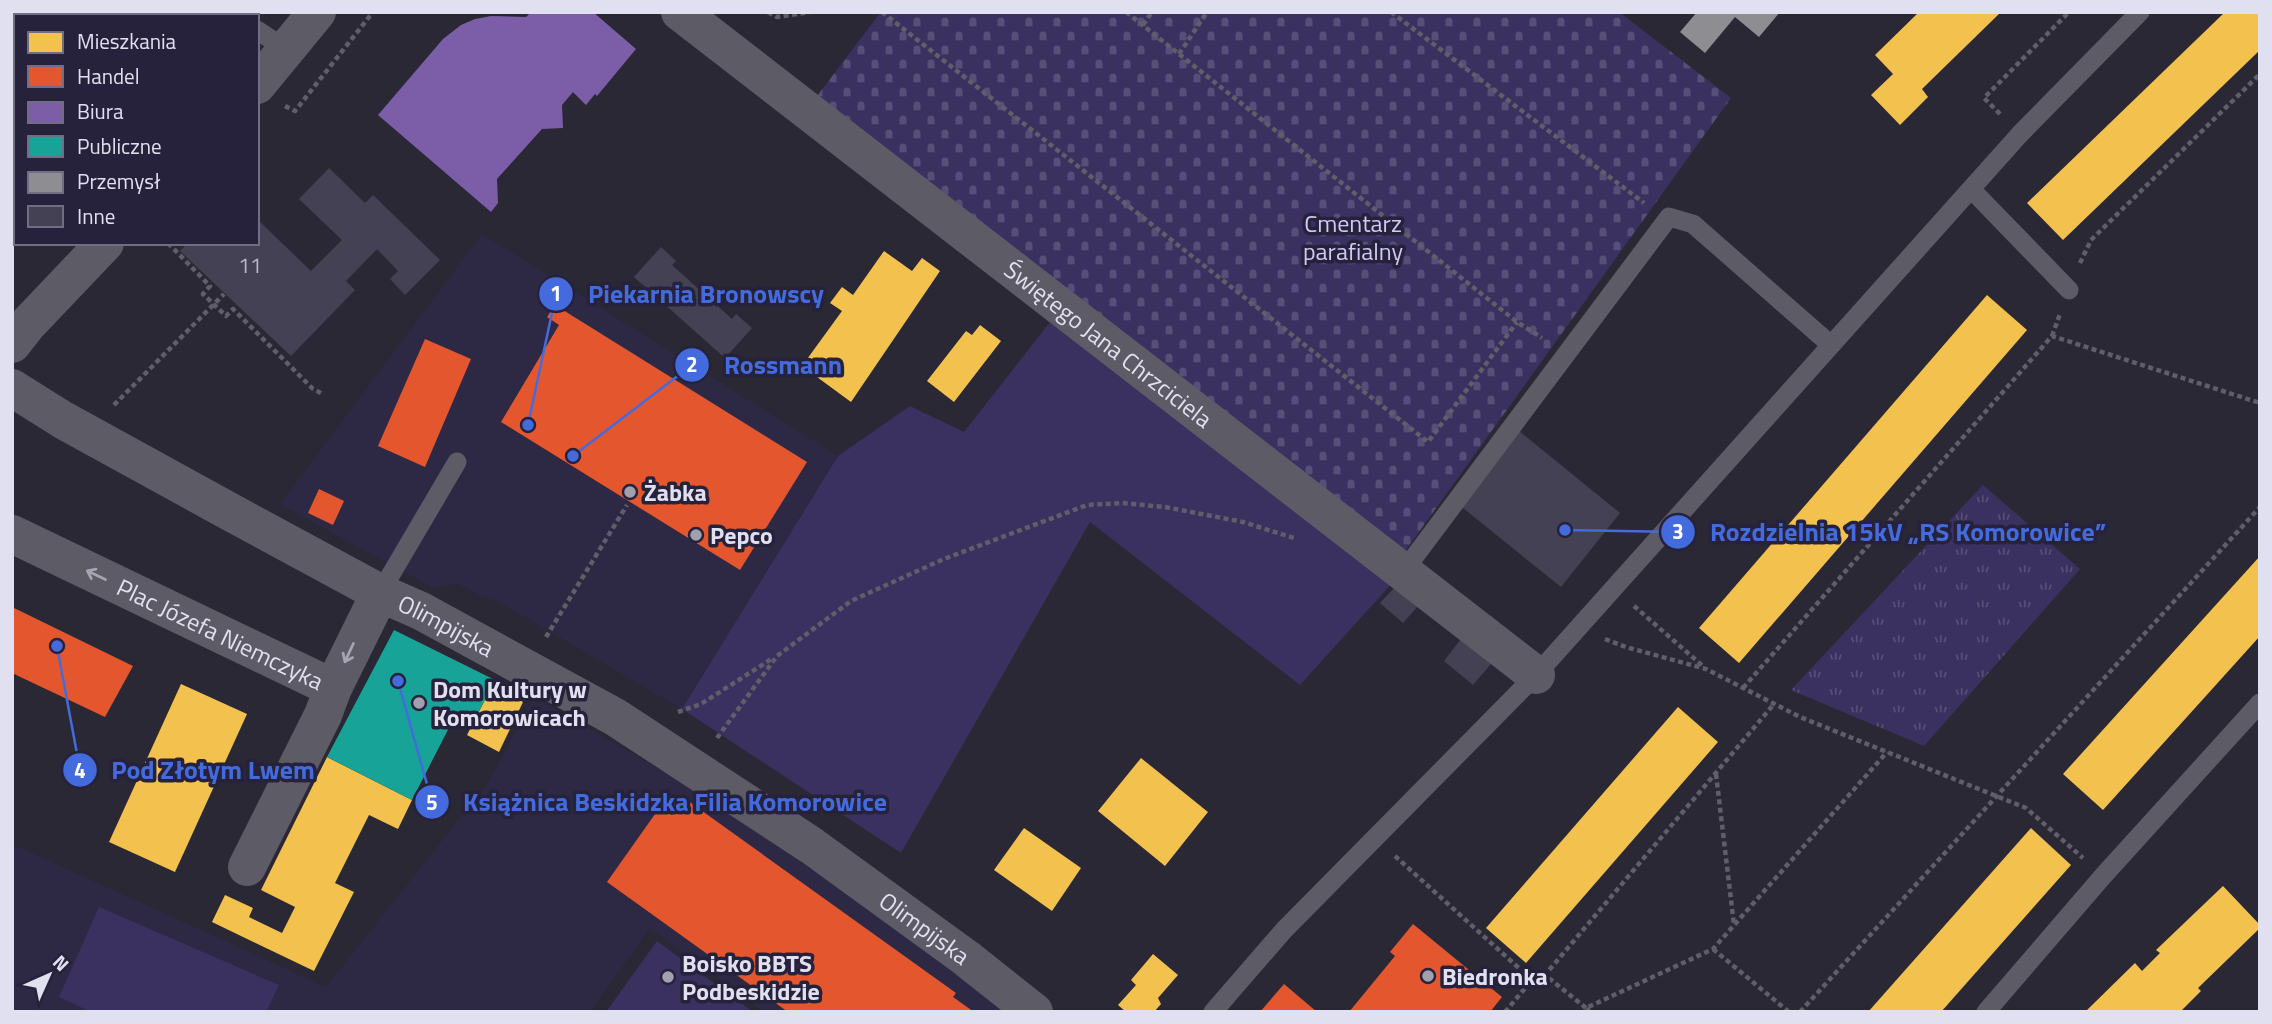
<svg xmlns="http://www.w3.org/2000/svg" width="2272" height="1024" font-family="'Titillium Web',sans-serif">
<defs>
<pattern id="cemetery-stones" width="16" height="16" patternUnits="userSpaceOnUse" patternTransform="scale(1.75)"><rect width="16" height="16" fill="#3a3160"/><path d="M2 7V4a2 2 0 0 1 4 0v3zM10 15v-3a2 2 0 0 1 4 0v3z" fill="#564f77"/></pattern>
<pattern id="park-tufts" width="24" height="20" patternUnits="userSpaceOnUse" patternTransform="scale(1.75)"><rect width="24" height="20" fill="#3a3160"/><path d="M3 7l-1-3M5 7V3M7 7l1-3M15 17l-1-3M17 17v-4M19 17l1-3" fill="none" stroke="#564f77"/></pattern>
</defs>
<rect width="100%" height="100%" fill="#2a2835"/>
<!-- built -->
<g fill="#2d2945">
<polygon points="482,234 838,456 682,709 499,602 479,595 456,583 433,588 280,504"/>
<polygon points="534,697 682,782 957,968 1006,1012 764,1012 650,928 590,1012 12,1012 12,844 326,987 490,780"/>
</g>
<!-- grass -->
<g fill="#3a3160">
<polygon points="1050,322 1395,580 1300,685 1090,522 901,853 682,709 838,456 910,406 964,432"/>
<polygon points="99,907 279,985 266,1012 91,1012 59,997"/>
<polygon points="657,941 753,1012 606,1012"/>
</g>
<!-- cemetery -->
<polygon fill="url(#cemetery-stones)" points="881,12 1619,12 1731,98 1401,557 814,100"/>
<!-- park -->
<polygon fill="url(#park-tufts)" points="1983,485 2080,569 1924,746 1791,690"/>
<!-- homes -->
<g fill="#f2c14e">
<polygon points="1919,12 2001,12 1922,89 1928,97 1900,125 1871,95 1893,74 1875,55"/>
<polygon points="2225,12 2260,12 2260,50 2063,240 2027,203"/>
<polygon points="884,251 912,271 922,258 940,271 851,402 802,366 842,311 830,303 842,287 853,295"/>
<polygon points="1987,295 2027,330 1739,663 1699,628"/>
<polygon points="980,325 1001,341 954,402 927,381 966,331 972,335"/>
<polygon points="2260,556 2260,636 2103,810 2063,774"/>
<polygon points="181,684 247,714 175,872 109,842"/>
<polygon points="492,686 523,702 499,752 467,735"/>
<polygon points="1678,707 1718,742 1526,963 1486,928"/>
<polygon points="327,757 412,800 398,829 369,815 335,883 354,892 314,971 212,922 225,895 253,908 249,917 282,933 295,907 261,890"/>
<polygon points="1141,758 1208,812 1165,866 1098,811"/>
<polygon points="1024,828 1081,868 1052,911 994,870"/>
<polygon points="2031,828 2071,865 1941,1012 1868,1012"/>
<polygon points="2223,886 2260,925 2260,928 2198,988 2201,991 2180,1012 2085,1012 2135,963 2142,971 2160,953 2156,950"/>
<polygon points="1153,954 1178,975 1158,998 1161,1004 1154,1012 1126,1012 1118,1005 1136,985 1131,980"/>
</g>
<!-- shops -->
<g fill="#e4572e">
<polygon points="555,305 807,462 740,570 501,422 559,325 547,317"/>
<polygon points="425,339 471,359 425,467 378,446"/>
<polygon points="319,489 344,501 333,525 308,513"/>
<polygon points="12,607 133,666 105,717 12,673"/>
<polygon points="684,798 956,993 953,997 974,1012 788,1012 607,882 660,807 672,815"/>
<polygon points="1413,924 1502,997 1490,1012 1349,1012 1395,956 1390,952"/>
<polygon points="1284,984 1317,1012 1260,1012"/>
</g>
<!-- offices -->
<polygon fill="#7b5ea7" points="531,12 593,12 636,49 597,96 595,94 586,105 573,92 562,105 563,128 542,129 497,179 498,203 491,212 378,115 443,39 461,25 475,19 491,16 526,17"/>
<!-- public -->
<polygon fill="#17a398" points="394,630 495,680 470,729 453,720 412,800 327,757"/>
<!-- industry -->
<polygon fill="#8d8d92" points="1697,12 1780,12 1759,37 1735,17 1705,53 1680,32"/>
<!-- building -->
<g fill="#454155">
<polygon points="329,168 365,203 373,195 440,260 405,295 390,279 398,271 377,249 346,281 355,290 291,356 180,251 188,243 257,243 257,219 311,271 342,240 299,199"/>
<polygon points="661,247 676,261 672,265 732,319 736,314 752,328 725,358 634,277"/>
<polygon points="1518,430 1620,513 1561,587 1458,504"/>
<polygon points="1396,586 1418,606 1403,623 1380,603"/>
<polygon points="1461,639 1491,664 1473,685 1444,661"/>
</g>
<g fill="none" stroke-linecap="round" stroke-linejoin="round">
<!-- path -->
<g stroke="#605e69" stroke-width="4.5" stroke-dasharray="5 3.5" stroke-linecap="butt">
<polyline points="768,12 777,17 810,12"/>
<polyline points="882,12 1428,442 1517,322"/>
<polyline points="1126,12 1517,322 1542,338"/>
<polyline points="1391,12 1644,203"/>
<polyline points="1143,25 1152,12"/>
<polyline points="1179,54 1207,12"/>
<polyline points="285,106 295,111 373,12"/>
<polyline points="2000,114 1984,98 2069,12"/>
<polyline points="168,243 210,286 203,294 226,316 233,309 313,389 323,394"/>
<polyline points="2080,263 2091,240 2260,74"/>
<polyline points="2052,336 2060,314"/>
<polyline points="114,405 224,294"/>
<polyline points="1634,606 1704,667"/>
<polyline points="546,637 627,505"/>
<polyline points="1605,639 1626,647 1706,669 1800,717 2026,808 2083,858"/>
<polyline points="1743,688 2052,336 2260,403"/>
<polyline points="678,712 701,704 773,658"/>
<polyline points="717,738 777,656 851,601 944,559 1087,505 1122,503 1165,507 1243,522 1297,539"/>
<polyline points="1716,774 1734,925"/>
<polyline points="1395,856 1532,980"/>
<polyline points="1713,949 1789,1012"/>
<polyline points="1586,1008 1545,975 1774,704"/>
<polyline points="1505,1012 1532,980 1545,975"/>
<polyline points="1590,1012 1586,1008 1713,949 1887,752"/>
<polyline points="1800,1012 2260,507"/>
</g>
<!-- lane -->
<g stroke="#5c5b66" stroke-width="19">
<polyline points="229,12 235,16"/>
<polyline points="257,30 287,50"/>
<polyline points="1971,189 2069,290"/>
<polyline points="1403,572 1669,217 1693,224 1831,345"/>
<polyline points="380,593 457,462"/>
<polyline points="1213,1012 1284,930 1536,675 2020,134 2140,12"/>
<polyline points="1986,1012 2103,876 2260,703"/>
</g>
<!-- street -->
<g stroke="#5c5b66" stroke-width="38">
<path id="s1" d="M680,12l856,663"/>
<polyline points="257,85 317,12"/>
<polyline points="12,344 26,326 105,243"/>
<path id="s2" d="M12,388l51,32 160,88 157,85 41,18 194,106 197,129 154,112 68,54"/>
<path id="s3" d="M12,534l321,154 47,-95"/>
<polyline points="247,867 323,715 333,688"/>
</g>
</g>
<!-- one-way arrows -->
<defs><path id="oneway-shaft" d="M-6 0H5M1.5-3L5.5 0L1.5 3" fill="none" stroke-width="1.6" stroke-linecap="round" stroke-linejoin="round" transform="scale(1.75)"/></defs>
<g stroke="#a5a4b2">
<use href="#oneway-shaft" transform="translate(96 575) rotate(-154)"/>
<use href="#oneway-shaft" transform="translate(349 653) rotate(115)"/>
</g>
<!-- markers -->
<g fill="#a1a0af" stroke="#26223b" stroke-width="2.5">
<circle cx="630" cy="492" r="7"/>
<circle cx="696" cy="535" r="7"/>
<circle cx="419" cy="703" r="7"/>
<circle cx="1428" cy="976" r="7"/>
<circle cx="668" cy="977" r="7"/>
</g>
<g text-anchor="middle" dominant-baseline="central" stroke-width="7" stroke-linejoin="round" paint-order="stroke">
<!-- number labels -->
<g font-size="21" fill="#bab8c9">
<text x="250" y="265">11</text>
</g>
<!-- park labels -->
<g font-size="24" fill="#cfcaf5" stroke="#26223b">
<text x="1353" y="223">Cmentarz<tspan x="1353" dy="28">parafialny</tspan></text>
</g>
<!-- street labels -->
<g font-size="24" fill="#e1e0f0" stroke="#26223b">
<text stroke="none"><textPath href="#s1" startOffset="542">Świętego Jana Chrzciciela</textPath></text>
<text stroke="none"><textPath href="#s2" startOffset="495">Olimpijska</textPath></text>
<text stroke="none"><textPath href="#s3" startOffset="231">Plac Józefa Niemczyka</textPath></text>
<text stroke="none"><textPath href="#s2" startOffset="1062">Olimpijska</textPath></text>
</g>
<!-- poi labels -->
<g font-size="24" font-weight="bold" fill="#e1e0f0" stroke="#26223b" text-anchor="start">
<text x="644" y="492">Żabka</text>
<text x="710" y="535">Pepco</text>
<text x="433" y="689">Dom Kultury w<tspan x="433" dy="28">Komorowicach</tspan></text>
<text x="682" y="963">Boisko BBTS<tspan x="682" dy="28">Podbeskidzie</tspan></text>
<text x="1442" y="976">Biedronka</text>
</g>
</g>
<!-- callouts -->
<path fill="none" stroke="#446bdd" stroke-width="2.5" d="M528 425L556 294M573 456L692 365M1565 530L1678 532M57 646L80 770M398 681L432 802"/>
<g fill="#446bdd" stroke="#26223b" stroke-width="2.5">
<circle cx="528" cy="425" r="7"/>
<circle cx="573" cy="456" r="7"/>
<circle cx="1565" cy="530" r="7"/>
<circle cx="57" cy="646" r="7"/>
<circle cx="398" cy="681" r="7"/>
<circle cx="556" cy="294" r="18"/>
<circle cx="692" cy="365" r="18"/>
<circle cx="1678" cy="532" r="18"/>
<circle cx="80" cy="770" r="18"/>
<circle cx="432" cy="802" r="18"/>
</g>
<g font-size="21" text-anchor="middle" font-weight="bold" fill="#fff">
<text x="556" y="301">1</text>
<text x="692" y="372">2</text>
<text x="1678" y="539">3</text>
<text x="80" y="778">4</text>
<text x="432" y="810">5</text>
</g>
<g font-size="26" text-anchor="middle" font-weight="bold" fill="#446bdd" stroke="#26223b" stroke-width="7" stroke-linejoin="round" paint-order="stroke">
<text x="706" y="303">Piekarnia Bronowscy</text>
<text x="783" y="374">Rossmann</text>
<text x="1908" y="541">Rozdzielnia 15kV „RS Komorowice”</text>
<text x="213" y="779">Pod Złotym Lwem</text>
<text x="675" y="811">Książnica Beskidzka Filia Komorowice</text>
</g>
<!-- border -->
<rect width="2272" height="1024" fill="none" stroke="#e1e0f0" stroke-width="28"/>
<!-- legend -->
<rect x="14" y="14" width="245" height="231" fill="#26223b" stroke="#716e83" stroke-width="2"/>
<rect x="28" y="32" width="35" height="21" fill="#f2c14e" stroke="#716e83" stroke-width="2"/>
<text x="77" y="49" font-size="21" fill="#e1e0f0">Mieszkania</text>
<rect x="28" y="66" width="35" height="21" fill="#e4572e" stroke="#716e83" stroke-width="2"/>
<text x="77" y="84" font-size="21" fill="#e1e0f0">Handel</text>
<rect x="28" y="102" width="35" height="21" fill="#7b5ea7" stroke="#716e83" stroke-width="2"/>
<text x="77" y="119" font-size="21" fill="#e1e0f0">Biura</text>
<rect x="28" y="136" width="35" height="21" fill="#17a398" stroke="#716e83" stroke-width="2"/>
<text x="77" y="154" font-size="21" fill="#e1e0f0">Publiczne</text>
<rect x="28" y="172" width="35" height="21" fill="#8d8d92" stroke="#716e83" stroke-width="2"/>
<text x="77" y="189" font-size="21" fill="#e1e0f0">Przemysł</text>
<rect x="28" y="206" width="35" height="21" fill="#454155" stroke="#716e83" stroke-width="2"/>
<text x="77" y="224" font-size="21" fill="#e1e0f0">Inne</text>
<!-- north arrow -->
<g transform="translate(49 975) rotate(45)" stroke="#26223b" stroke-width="5" paint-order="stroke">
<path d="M0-5L12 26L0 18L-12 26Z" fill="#e1e0f0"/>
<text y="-10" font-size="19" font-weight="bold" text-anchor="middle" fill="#e1e0f0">N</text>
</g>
</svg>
